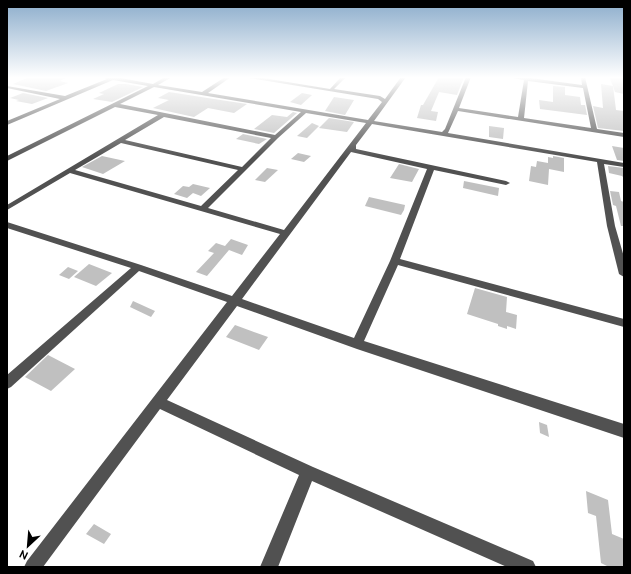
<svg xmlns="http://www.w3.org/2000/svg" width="631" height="574" font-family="Ubuntu,sans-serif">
<rect width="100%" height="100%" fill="#fff"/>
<!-- building -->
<g fill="#c0c0c0">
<polygon points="29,77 67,77 60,81 68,83 46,91 13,84"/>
<polygon points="439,77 464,77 457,95 439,92 431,111 438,112 436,121 417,118 421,105 423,105"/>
<polygon points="609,77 624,77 624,94 615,92 613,86 616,110 624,111 624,131 598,128 593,106 603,108 601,84 613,86"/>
<polygon points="118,84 126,84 143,87 112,102 93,99 104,94 99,93"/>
<polygon points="553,86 565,87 565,95 580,97 581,105 585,105 587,115 540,109 539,100 553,102"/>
<polygon points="169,92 214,99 247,104 234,113 208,108 194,117 153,108 169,100 158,98"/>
<polygon points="23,93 48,98 32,104 16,101 19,100 10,98"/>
<polygon points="302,93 312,95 301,105 290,102"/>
<polygon points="334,97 354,100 345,115 325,111"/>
<polygon points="293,112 297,113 274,133 254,129 272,115 287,117"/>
<polygon points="329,118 354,122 347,132 319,128"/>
<polygon points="312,123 319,126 307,138 297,136"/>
<polygon points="489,126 504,128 503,139 489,137"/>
<polygon points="243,134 267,139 259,144 236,139"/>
<polygon points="612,146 624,148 624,161 617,160"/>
<polygon points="298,153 311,156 304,162 291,159"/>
<polygon points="102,156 125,161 103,174 82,167"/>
<polygon points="553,156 564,158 564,172 549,169 548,185 529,181 531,166 536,167 537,161 548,163 548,157 553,158"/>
<polygon points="399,164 419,169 412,182 390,178"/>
<polygon points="608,166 624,168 624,178 622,176 609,173"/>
<polygon points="267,168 278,170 265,182 255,180"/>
<polygon points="464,181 499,188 498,196 463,188"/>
<polygon points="193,184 210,188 201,196 193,193 187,198 174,194 183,186 189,187"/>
<polygon points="610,191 619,192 621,201 624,202 624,226 621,226 616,206 613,205"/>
<polygon points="369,197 405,205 404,210 401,215 365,206"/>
<polygon points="231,239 248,245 242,255 229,250 207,276 196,272 214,253 208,251 216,243 225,246"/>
<polygon points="89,264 112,273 96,286 74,277"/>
<polygon points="68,267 78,271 69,279 59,275"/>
<polygon points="475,288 507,297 506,312 517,315 516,329 507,326 507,329 498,326 498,324 467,314"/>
<polygon points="133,301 155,311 151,317 130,307"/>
<polygon points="235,325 268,337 259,350 226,337"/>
<polygon points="48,355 75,369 51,391 25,377"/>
<polygon points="539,422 547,425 549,437 540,433"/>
<polygon points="586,491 608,500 612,534 624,539 624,567 609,567 601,563 596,516 588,513"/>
<polygon points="94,524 111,534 104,544 86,534"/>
</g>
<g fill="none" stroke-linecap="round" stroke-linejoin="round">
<!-- minor -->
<path fill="#515151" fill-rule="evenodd" d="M102,77h13l38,7 12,-7h7l-14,8 44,7 23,-15h6l-23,16 160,27 14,-18 -4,-3 -135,-22h14l73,12 11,-12h5l-12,12 46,7 5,3 16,-22h5l-32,44 68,11 3,-3 21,-52h5l-12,31 59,9 6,-37 -17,-3h16l59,8 -1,-8h4l12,52 27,4v4l-166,-26 -10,22 176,30v4l-20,-3 11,62 9,31v20l-5,-3 -12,-48 -10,-64 -225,-38 -16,21v4l150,32 4,2 -4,2 -72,-15 -34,89 224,60v8l-226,-62 -34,76 260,83v14l-267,-89 -120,-43 -70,94 146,67 220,94 3,6h-29l-195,-86 -34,86h-18l39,-92 -139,-66 -117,158h-19l3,-6 200,-259 -88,-31 -128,116 -4,2v-14l124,-107 -124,-40v-6l134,43 91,31 48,-62 -210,-61 -63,37v-5l151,-90 -43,-8 -108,54v-5l141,-70 -35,-6 -106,45v-4l53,-22 -53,-11v-2l58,10 42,-17zM528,81l55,7 8,40 -67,-10zM154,87l147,25 -26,23 -155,-31zM306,113l60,10 -82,107 -76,-22 70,-70zM164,117l107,21 -29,29 -117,-27zM121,143l117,27 -37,36 -126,-36zM351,152l76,17 -37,92 -36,77 -112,-39z"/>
</g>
<!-- sky -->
<linearGradient id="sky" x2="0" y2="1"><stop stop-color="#8baccb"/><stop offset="0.49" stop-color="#fff"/><stop offset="1" stop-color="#fff" stop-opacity="0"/></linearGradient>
<rect width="631" height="158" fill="url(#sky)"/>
<!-- border -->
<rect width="631" height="574" fill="none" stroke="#000000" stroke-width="16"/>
<!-- north arrow -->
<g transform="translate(28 546) rotate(206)" stroke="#ffffff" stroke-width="3" paint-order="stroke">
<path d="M0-3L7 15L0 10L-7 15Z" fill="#000000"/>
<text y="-6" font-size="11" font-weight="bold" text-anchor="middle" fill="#000000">N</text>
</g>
</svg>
